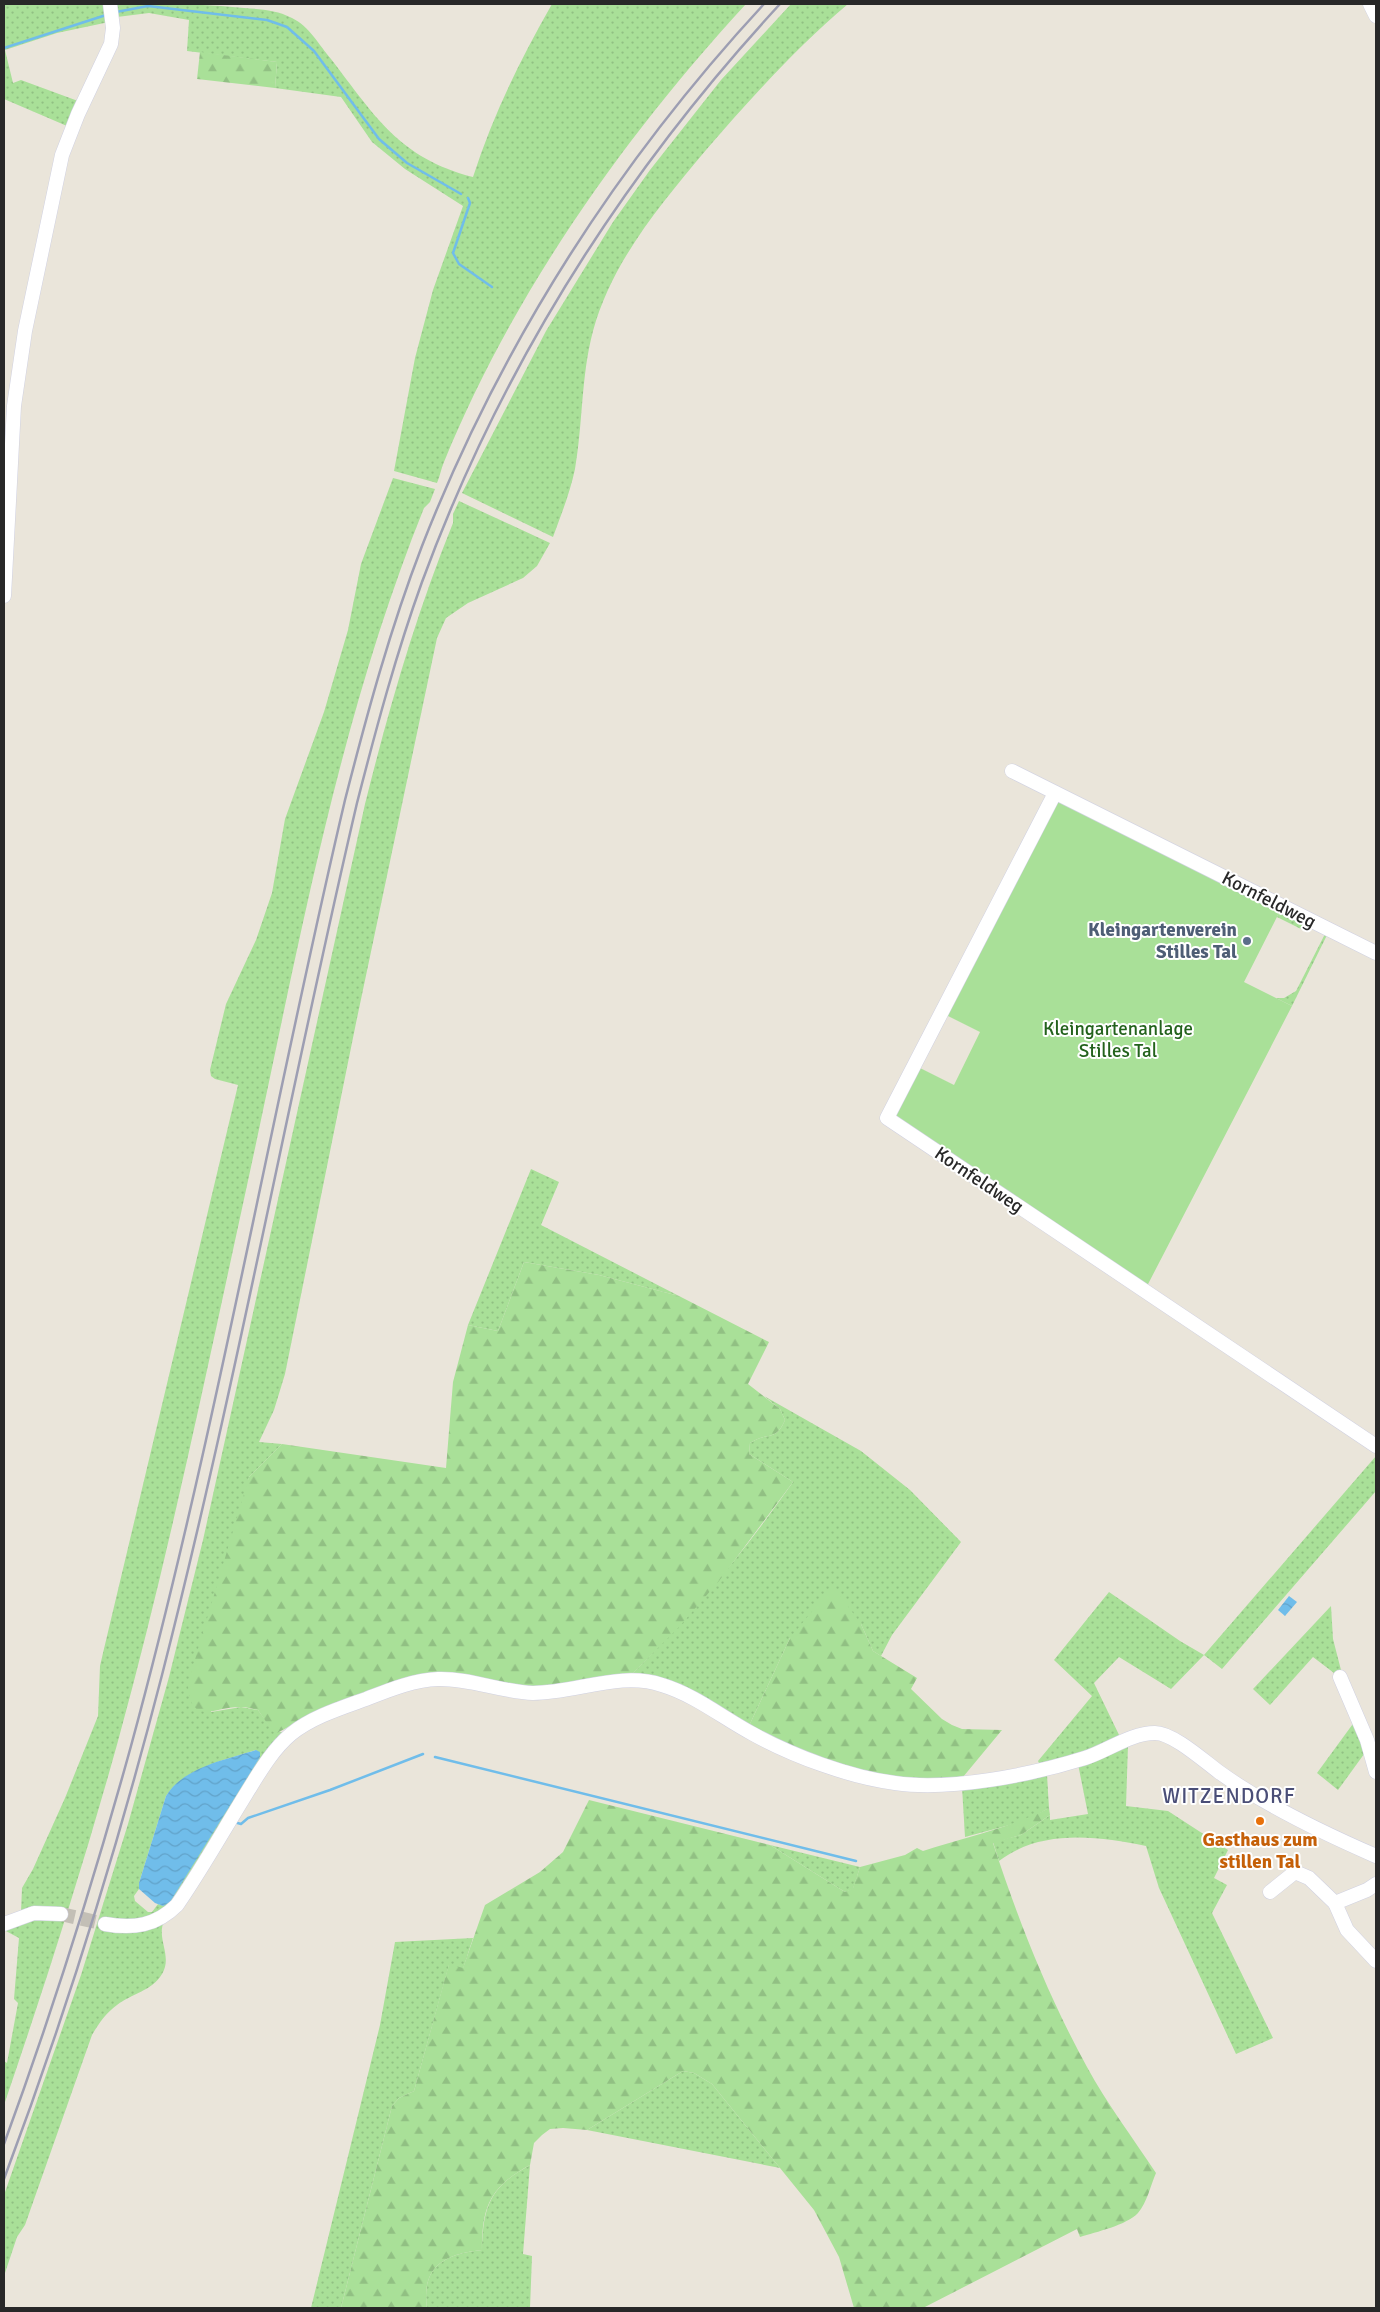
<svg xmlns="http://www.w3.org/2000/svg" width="1380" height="2312" font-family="Signika,sans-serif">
<defs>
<pattern id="grass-dots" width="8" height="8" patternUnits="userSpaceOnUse" patternTransform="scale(1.25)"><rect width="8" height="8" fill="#a9e098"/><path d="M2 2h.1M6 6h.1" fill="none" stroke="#91c083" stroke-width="1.8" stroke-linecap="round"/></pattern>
<pattern id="forest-firs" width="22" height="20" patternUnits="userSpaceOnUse" patternTransform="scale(1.25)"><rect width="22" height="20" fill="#a9e098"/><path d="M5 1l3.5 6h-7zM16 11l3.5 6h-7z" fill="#91c083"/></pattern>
<pattern id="water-waves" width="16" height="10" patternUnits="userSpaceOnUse" patternTransform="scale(1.25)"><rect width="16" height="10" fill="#70bdea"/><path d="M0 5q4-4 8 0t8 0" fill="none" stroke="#61a2c9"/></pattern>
</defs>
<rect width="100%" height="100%" fill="#eae5da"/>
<!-- grass -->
<g fill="url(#grass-dots)" fill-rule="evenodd">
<polygon points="4,4 106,4 109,22 57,33 5,50 13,83 21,80 78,101 67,126 4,99"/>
<path d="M115,4c43,0 86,-1 129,4 16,1 33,2 48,10 17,8 27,27 39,41 44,57 68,99 142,118 20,-62 47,-117 79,-173h194c-123,134 -233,289 -302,458 -3,7 -4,14 -7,21l-43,-12 21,-113 18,-68 30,-84 -58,-37 -33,-27 -31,-45 -66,-9 2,-26 -90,-11 2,-31 -40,-7 -32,4z"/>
<path d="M791,4h57c-52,44 -97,94 -142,146 -45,54 -94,111 -113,181 -12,45 -10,92 -18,138 -5,24 -14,46 -22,68l-91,-44 84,-162 67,-109 37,-52 71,-90z"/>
<path d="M393,478l42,11 -5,13 -6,6c-88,218 -128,453 -178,682 -40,184 -78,369 -128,551 -34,123 -73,244 -114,364v-44l3,2 11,-60 -4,-4 5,-61 -15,-8 56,-23 -18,-1 -21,6 1,-24 11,-19 32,-71 33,-82 2,-50 3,-13 135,-568 -23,-6 -4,-3 -1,-6 16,-66 30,-64 16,-47 13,-74 39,-107 24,-82 13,-66z"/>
<path d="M459,501l91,42 -13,23 -14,12 -55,25 -22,15 -9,20 -81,385 -71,351 -11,36 -15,32 23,2 -33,33 -38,235 30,-5 17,3 16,22h8l-16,22 -93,148 -24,18 -31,-1 -12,-2 -2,11 60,-7c-8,18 9,35 -2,53 -10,17 -31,20 -45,31 -11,8 -18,18 -25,30l-67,190 -8,12 -13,39v-81l77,-220 47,-151 41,-147 34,-137 162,-736c24,-96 51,-190 88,-281v-9zM256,1750l4,7 -97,149 -5,-2 -6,8h-4l-13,-11 -1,-5 5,-7v-6l27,-87c17,-27 61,-37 90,-46z"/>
<polygon points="1281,909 1309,924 1306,929 1303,930 1277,917"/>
<polygon points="1326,932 1328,933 1292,1006 1276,998 1284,998 1296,991"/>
<polygon points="531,1169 559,1182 541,1225 679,1296 599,1275 524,1262 498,1331 468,1325"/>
<path d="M764,1396l97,55 49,39 51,52 -69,93 -11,21 -8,-5 -12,-27 -71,14 -41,88 -116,-53c60,-60 111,-121 160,-191l-44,-28 1,-11c17,-12 25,0 35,-23l-5,-11z"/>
<polygon points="1376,1456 1376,1491 1222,1669 1204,1655 1171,1689 1119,1657 1094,1683 1121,1739 1094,1750 1040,1765 1038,1761 1092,1696 1054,1660 1109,1592 1180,1641 1204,1655"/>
<polygon points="1331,1606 1333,1639 1341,1670 1334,1673 1313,1657 1270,1705 1253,1689"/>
<polygon points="1355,1721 1367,1750 1338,1790 1317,1773"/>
<path d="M1128,1745l-2,61 42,5 60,39 -14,28 13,7 -15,28 61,125 -37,16 -77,-166 -13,-42c-49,-10 -105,-17 -147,15l-6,-19 28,-7 29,-20v5l38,-6 -10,-50z"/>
<polygon points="1047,1775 1049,1808 1025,1821 965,1837 962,1787"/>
<polygon points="770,1845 860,1867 853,1889 845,1892"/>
<polygon points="473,1938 463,1969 449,1965 414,2091 399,2098 392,2106 341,2308 311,2308 380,2025 395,1942"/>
<polygon points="683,2071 694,2073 712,2084 780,2168 587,2130"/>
<path d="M530,2165l-7,89 9,2 -2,52h-103c-6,-41 17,-54 55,-58 1,-44 8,-63 48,-85z"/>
</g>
<!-- forest -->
<g fill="url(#forest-firs)">
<polygon points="200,52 277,62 275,88 197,79"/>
<path d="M524,1262l75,13 80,21 90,46 -21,42 32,25 5,11c-10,23 -18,11 -35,23l-1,11 44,28 -74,99 -41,47 -45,45 -74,13 -25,2 -80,-13 -149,43 -28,15 -4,-1 -15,-22c-5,-1 -11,-3 -16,-3 -26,-2 -52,22 -54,-24l61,-206 33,-33 164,24 7,-86 15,-57 30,6z"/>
<path d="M833,1586l28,38 12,27 44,27 -6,11 31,30 10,6 10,4 40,1 -39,47c-29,2 -59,4 -88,-3 -44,-10 -85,-29 -126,-48l41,-88z"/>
<path d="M589,1800l181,45 75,47 8,-4 7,-21 45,-12 12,-7 6,3c42,-14 87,-23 126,-43l1,7 -29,20 -28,8c25,77 55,153 94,224 20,37 46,71 69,106 -5,11 -9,30 -18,40 -11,12 -42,19 -58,24l-3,-8 -154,79h-69l-15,-51 -25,-47 -102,-126 -18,-11 -11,-2 -96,59 -24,-2 -13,1 -8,6 -8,8 -4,22c-40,22 -48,41 -48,85 -38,4 -61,17 -55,58h-86l51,-202 7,-8 15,-7 35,-127 14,4 22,-63 55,-33 23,-20z"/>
</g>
<!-- garden -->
<polygon fill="#a9e098" points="1060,801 1281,909 1244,982 1292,1006 1146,1288 895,1117 916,1066 954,1085 980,1032 944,1014 1054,803"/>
<!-- water -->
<g fill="url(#water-waves)">
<polygon points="1289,1596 1297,1602 1285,1616 1278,1610"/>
<path d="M256,1750l4,2v5l-90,145 -7,4 -8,-3 -16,-14v-6l27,-87c18,-29 59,-36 90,-46z"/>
</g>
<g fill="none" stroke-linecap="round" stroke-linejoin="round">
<!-- stream -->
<g stroke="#70bdea" stroke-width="2.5">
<polyline points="116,12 148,6 267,20 287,27 314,51 379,139 407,163 461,194"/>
<polyline points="4,48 106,15"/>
<polyline points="468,198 470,203 453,253 459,264 492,287"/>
<polyline points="435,1757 856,1861"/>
<polyline points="234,1822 241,1824 248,1818 330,1790 423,1754"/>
</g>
<!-- minor-tunnel -->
<polyline stroke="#c3bfb6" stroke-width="14" stroke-dasharray="14 7" stroke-linecap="butt" points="61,1914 105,1924"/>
<defs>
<g id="minor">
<polyline points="1370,4 1376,16"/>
<polyline points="4,596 14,406 25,331 62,155 78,114 111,44 113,28 110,4"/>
<polyline points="1012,771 1376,953"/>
<polyline points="1055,793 887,1118 1376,1446"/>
<polyline points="1340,1677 1367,1740 1376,1772"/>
<polyline points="1270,1892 1295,1872 1309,1878 1335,1903 1347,1930 1376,1961"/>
<polyline points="1335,1903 1367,1890 1376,1884"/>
<polyline points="4,1924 34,1913 61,1914"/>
<path d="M105,1924c28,5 51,2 72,-19 25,-36 46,-74 69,-111 13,-21 26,-44 45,-60 21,-17 50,-26 75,-35 23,-9 47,-19 72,-20 32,-1 63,13 95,14 43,0 87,-22 129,-8 33,10 61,33 91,49 40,22 96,43 142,49 55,8 136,-8 190,-25 22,-7 46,-25 70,-25 18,0 49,28 64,39 47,34 104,61 157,84"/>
</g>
</defs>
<!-- minor casing -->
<use href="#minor" stroke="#d0d1e1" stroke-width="15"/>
<!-- minor -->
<use href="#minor" stroke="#fff" stroke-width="14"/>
<!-- rail -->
<g stroke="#9d9eb2" stroke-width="2.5">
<path d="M4,2144c48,-131 90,-264 127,-398 85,-312 140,-632 214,-946 22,-86 45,-171 77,-254 79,-202 195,-383 342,-542"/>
<path d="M4,2179c62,-165 114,-333 158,-504 74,-289 127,-582 195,-872 19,-74 39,-149 65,-221 80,-218 200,-407 358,-578"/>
</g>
</g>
<!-- markers -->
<circle fill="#5c6f8a" stroke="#fff" stroke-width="2" cx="1247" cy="941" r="5"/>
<circle fill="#e8710a" stroke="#fff" stroke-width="2" cx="1260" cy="1821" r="5"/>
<g text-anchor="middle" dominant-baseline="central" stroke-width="4" stroke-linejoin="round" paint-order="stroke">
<!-- street labels -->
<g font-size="19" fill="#282828" stroke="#fff">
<text transform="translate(1269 900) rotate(27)">Kornfeldweg</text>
<text transform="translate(979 1180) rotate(34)">Kornfeldweg</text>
</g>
<!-- service labels -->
<g font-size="19" font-weight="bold" fill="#4e5e75" stroke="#fff" text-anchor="end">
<text x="1237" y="930">Kleingartenverein<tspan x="1237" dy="22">Stilles Tal</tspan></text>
</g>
<!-- park labels -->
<g font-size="19" fill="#23621c" stroke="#fff">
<text x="1118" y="1029">Kleingartenanlage<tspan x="1118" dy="22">Stilles Tal</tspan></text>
</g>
<!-- food labels -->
<g font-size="19" font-weight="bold" fill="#c56008" stroke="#fff">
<text x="1260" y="1840">Gasthaus zum<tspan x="1260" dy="22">stillen Tal</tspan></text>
</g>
<!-- quarter labels -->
<g font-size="21" letter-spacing="1" fill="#4a4e77" stroke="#fff">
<text x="1229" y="1796">WITZENDORF</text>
</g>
</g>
<!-- border -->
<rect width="1380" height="2312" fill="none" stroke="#282828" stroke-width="10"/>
</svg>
